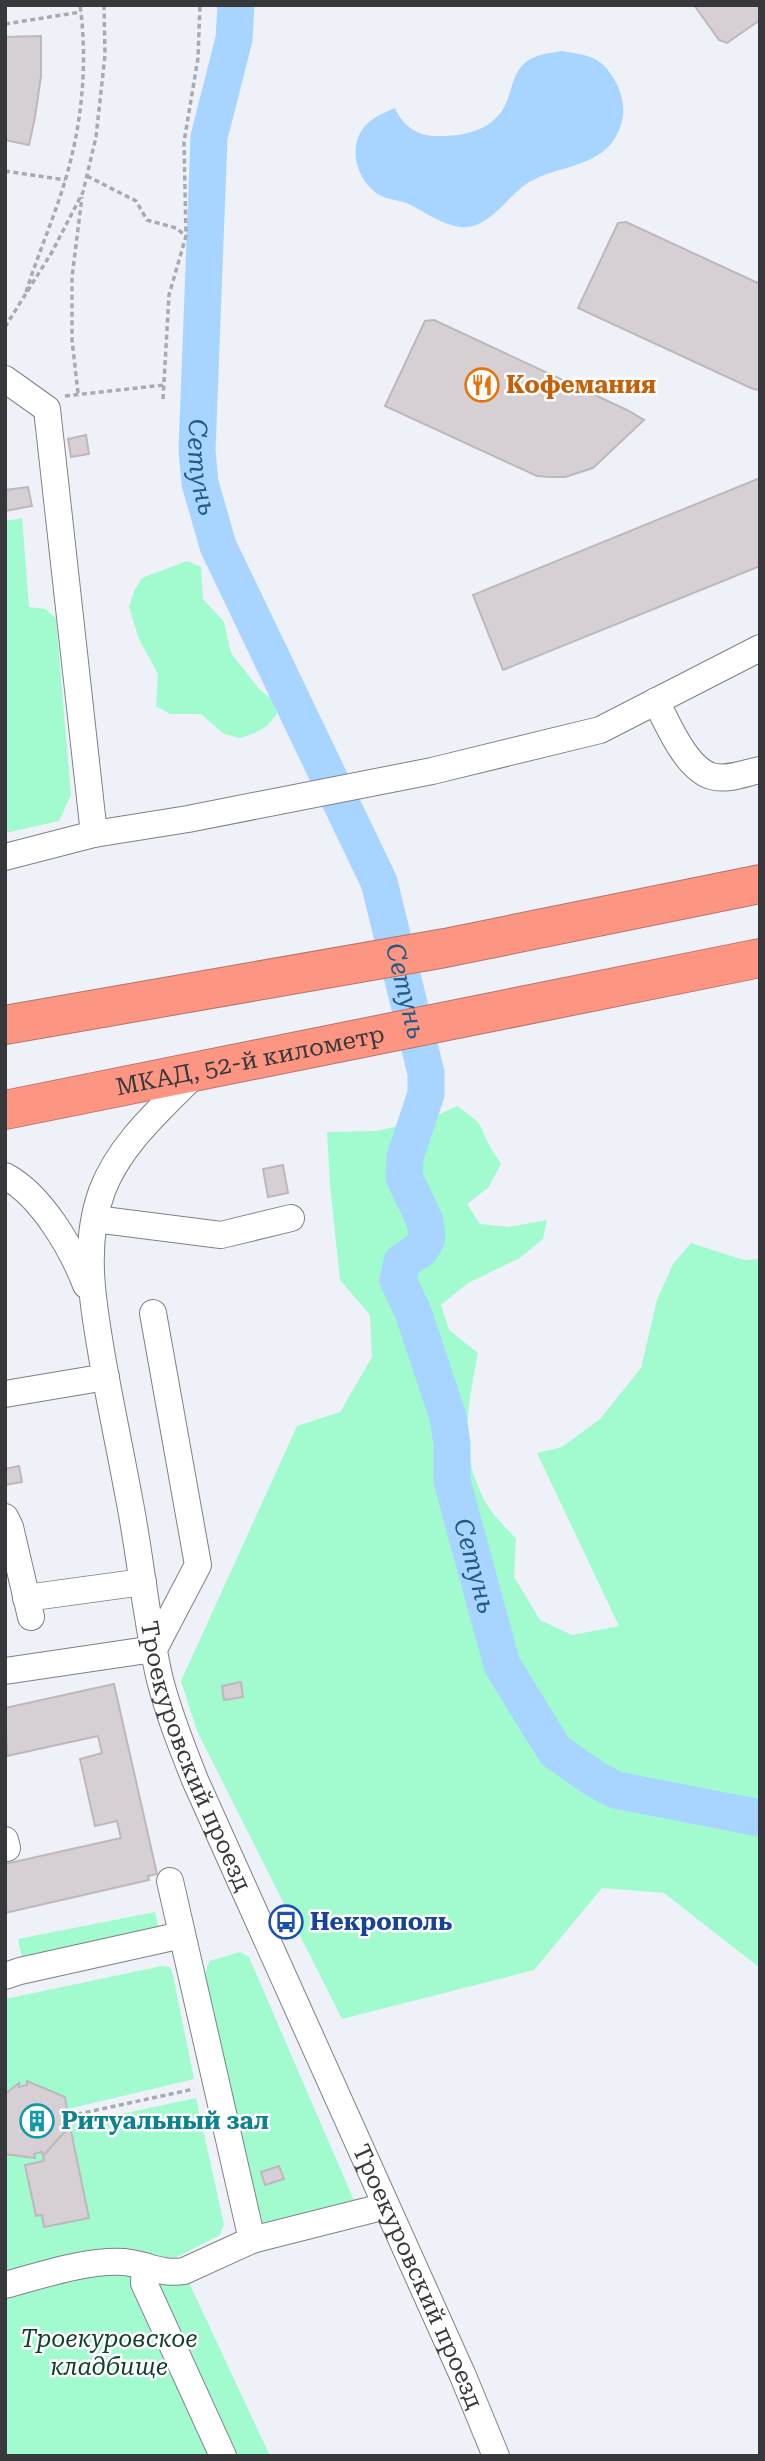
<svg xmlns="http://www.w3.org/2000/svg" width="765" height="2461" font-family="'Roboto Serif',serif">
<rect width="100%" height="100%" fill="#eff1f9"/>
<!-- green -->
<g fill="#a2facf">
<polygon points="22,518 29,607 45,609 56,618 71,795 59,821 5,833 5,521"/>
<polygon points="187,561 201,567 203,599 224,622 231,653 260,690 272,699 277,714 267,726 255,733 240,738 224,734 201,714 170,714 156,706 158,674 139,639 129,607 134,591 142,578"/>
<path d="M458,1106l21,17 11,24 11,17 -13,24 -21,16 13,20 29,3 38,-7 -4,19 -23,19 -52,25 -27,22 8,25 29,23c-10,51 -20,100 7,148 7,14 21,26 31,38l-2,38 26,43 32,15 47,-9 -82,-173 25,-6 38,-28 41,-51 16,-68 16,-36 18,-21 53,17 16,-1v709l-96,-75 -62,-5 -68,82 -192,49 -145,-288 -16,-50 116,-255 43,-14 32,-55 -2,-42 -30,-35 -10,-95 -3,-53 50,-1 53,-13z"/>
<polygon points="155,1912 159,1930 22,1958 18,1939"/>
<path d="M240,1952l9,5 107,248 -10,17 -7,-18c-18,6 -63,29 -78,18l-56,-248 4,-13z"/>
<polygon points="162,1966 170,1967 173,1975 194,2079 68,2109 70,2125 196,2098 224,2224 220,2235 177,2257 270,2456 5,2456 5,1999"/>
</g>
<!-- water -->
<path fill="#a8d5ff" d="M562,51c10,2 22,3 31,7 16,7 29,31 30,48 2,14 -6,34 -17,43 -24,21 -56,18 -81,36 -20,14 -37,45 -65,42 -17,-2 -34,-14 -49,-22 -10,-5 -25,-5 -35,-12 -21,-16 -29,-49 -9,-69 8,-8 19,-12 28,-16 7,16 20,27 38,28 28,1 62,-4 74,-35 5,-13 7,-30 19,-39 10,-8 24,-9 36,-11z"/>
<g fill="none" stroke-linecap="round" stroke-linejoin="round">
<!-- river -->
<path stroke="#a8d5ff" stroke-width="37" id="s1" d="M236,5l-2,34 -25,98 -12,314 3,32 18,63 161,336 47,191v21l-21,63 -1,20 21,44 2,17 -6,11 -19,13 -4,18 15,32 35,105 4,27v37l50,184 53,86 40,28 21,11 144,28"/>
</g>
<!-- building -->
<g fill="#d6cfd4" stroke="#beb8bd" stroke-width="2">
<polygon points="694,5 760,5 760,20 727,43 719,40"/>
<polygon points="41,36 41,76 35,117 29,145 5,140 5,37"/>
<polygon points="626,222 760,284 760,390 753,389 578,308 618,223"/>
<polygon points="434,320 627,410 644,420 593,468 565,477 551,477 537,476 385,406 425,321"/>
<polygon points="86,435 89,454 71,457 68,439"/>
<polygon points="760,478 760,566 503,670 473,595"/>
<polygon points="28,487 32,506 5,511 5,490"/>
<polygon points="283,1165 288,1193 268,1197 263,1169"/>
<polygon points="19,1466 22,1482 5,1485 5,1469"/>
<polygon points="241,1682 243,1697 224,1700 222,1686"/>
<polygon points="114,1684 157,1874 148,1876 149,1880 5,1913 5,1864 121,1838 117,1821 95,1826 80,1759 102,1753 98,1736 7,1756 5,1708"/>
<polygon points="27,2081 65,2097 70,2126 43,2156 42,2152 34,2154 35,2158 5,2154 5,2094 19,2083 19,2087 27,2085"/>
<polygon points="70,2126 89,2218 44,2227 42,2215 36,2216 25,2165 44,2161 43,2156"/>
<polygon points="279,2166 284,2179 265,2185 261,2172"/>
</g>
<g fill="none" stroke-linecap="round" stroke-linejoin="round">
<defs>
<g id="minor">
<polyline points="5,379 47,409 94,834"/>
<path d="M656,701c11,22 30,67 55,75 15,5 34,-3 49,-6"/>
<polyline points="5,857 94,834 188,819 432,771 600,730 760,648"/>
<path id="s2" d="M197,1072c-34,35 -77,71 -95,119 -21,57 -8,119 2,177 8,44 17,87 25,130 12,61 17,123 31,182 9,35 22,67 35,100l268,596 33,80"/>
<path d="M5,1176c36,19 67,72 81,109"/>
<polyline points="95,1219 221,1235 291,1218"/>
<polyline points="5,1394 106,1377"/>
<polyline points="5,1517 10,1527 31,1617"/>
<polyline points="26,1598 143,1582"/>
<polyline points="5,1671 154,1649 198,1565 153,1313"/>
<polyline points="5,1840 7,1848 5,1848"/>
<polyline points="170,1881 252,2240"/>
<polyline points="5,1976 20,1971 182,1935"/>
<polyline points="145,2266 144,2283 223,2456"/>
<path d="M5,2285c38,-10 80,-25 119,-23 21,2 38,13 60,9l68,-31 134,-34"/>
</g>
<g id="highway">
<polyline points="5,1025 445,948 760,884"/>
<path id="s3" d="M5,1110l755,-152"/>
</g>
</defs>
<!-- minor casing -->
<use href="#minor" stroke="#7e8087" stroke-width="28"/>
<!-- highway casing -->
<use href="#highway" stroke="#b77468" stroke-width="40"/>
<!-- path -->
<g stroke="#a9aab0" stroke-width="3.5" stroke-dasharray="5 3.5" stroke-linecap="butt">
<polyline points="5,24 81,12"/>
<polyline points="5,171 65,180"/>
<polyline points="87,176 136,201 147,220 176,228 186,236"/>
<path d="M26,292c12,-38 28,-74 39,-111 17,-56 23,-118 15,-176"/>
<polyline points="5,327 52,252 83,192 96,137 105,55 104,5"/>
<polyline points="78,393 72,340 72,277 82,197"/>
<polyline points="65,396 164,385"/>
<polyline points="163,399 169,295 186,236 184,142 198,58 200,5"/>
<polyline points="69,2116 194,2089"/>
</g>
<!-- minor -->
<use href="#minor" stroke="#fff" stroke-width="26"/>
<!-- highway -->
<use href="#highway" stroke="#fc9581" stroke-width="38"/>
</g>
<!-- icons -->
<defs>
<symbol id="restaurant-ring" viewBox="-11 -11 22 22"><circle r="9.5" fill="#fff" stroke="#e8710a" stroke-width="1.5"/><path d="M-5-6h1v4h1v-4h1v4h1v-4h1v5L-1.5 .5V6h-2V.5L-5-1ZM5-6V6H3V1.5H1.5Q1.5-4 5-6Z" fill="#e8710a"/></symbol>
<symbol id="bus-ring" viewBox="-11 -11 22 22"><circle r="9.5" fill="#fff" stroke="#1a4fb4" stroke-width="1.5"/><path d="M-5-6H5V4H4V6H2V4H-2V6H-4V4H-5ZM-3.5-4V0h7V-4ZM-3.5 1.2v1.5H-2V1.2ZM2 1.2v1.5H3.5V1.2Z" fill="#1a4fb4"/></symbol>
<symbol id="building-ring" viewBox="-11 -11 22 22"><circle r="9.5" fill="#fff" stroke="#0f9aa8" stroke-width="1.5"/><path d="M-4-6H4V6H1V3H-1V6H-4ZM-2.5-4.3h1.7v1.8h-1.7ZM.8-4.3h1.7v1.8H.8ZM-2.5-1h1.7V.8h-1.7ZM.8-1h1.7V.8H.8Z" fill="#0f9aa8"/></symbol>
</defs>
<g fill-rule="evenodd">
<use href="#restaurant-ring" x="463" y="366" width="38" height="38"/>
<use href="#bus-ring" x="267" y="1903" width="38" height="38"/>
<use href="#building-ring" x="18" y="2102" width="38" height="38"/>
</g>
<g text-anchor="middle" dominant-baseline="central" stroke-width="5" stroke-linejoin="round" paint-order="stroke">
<!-- food labels -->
<g font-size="24" font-weight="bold" fill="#c56008" stroke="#fff" text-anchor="start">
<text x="506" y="385">Кофемания</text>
</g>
<!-- street labels -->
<g font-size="24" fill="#37383b" stroke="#fff">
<text stroke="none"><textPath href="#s3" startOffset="250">МКАД, 52-й километр</textPath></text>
<text stroke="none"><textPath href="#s2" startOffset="733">Троекуровский проезд</textPath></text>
<text stroke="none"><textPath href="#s2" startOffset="1300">Троекуровский проезд</textPath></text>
</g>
<!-- transit labels -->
<g font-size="24" font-weight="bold" fill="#164399" stroke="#fff" text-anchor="start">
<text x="310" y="1922">Некрополь</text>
</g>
<!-- culture labels -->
<g font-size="24" font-weight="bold" fill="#0d838f" stroke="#fff" text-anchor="start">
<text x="61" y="2121">Ритуальный зал</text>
</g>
<!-- park labels -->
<g font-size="24" font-style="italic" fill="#103f2c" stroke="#fff">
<text x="109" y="2339">Троекуровское<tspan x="109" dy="28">кладбище</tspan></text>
</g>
<!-- water labels -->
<g font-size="26" font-style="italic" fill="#235986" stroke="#fff">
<text stroke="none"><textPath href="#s1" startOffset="466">Сетунь</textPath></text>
<text stroke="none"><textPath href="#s1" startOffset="1032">Сетунь</textPath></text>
<text stroke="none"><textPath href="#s1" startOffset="1642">Сетунь</textPath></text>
</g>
</g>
<!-- border -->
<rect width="765" height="2461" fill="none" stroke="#37383b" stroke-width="14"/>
</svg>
